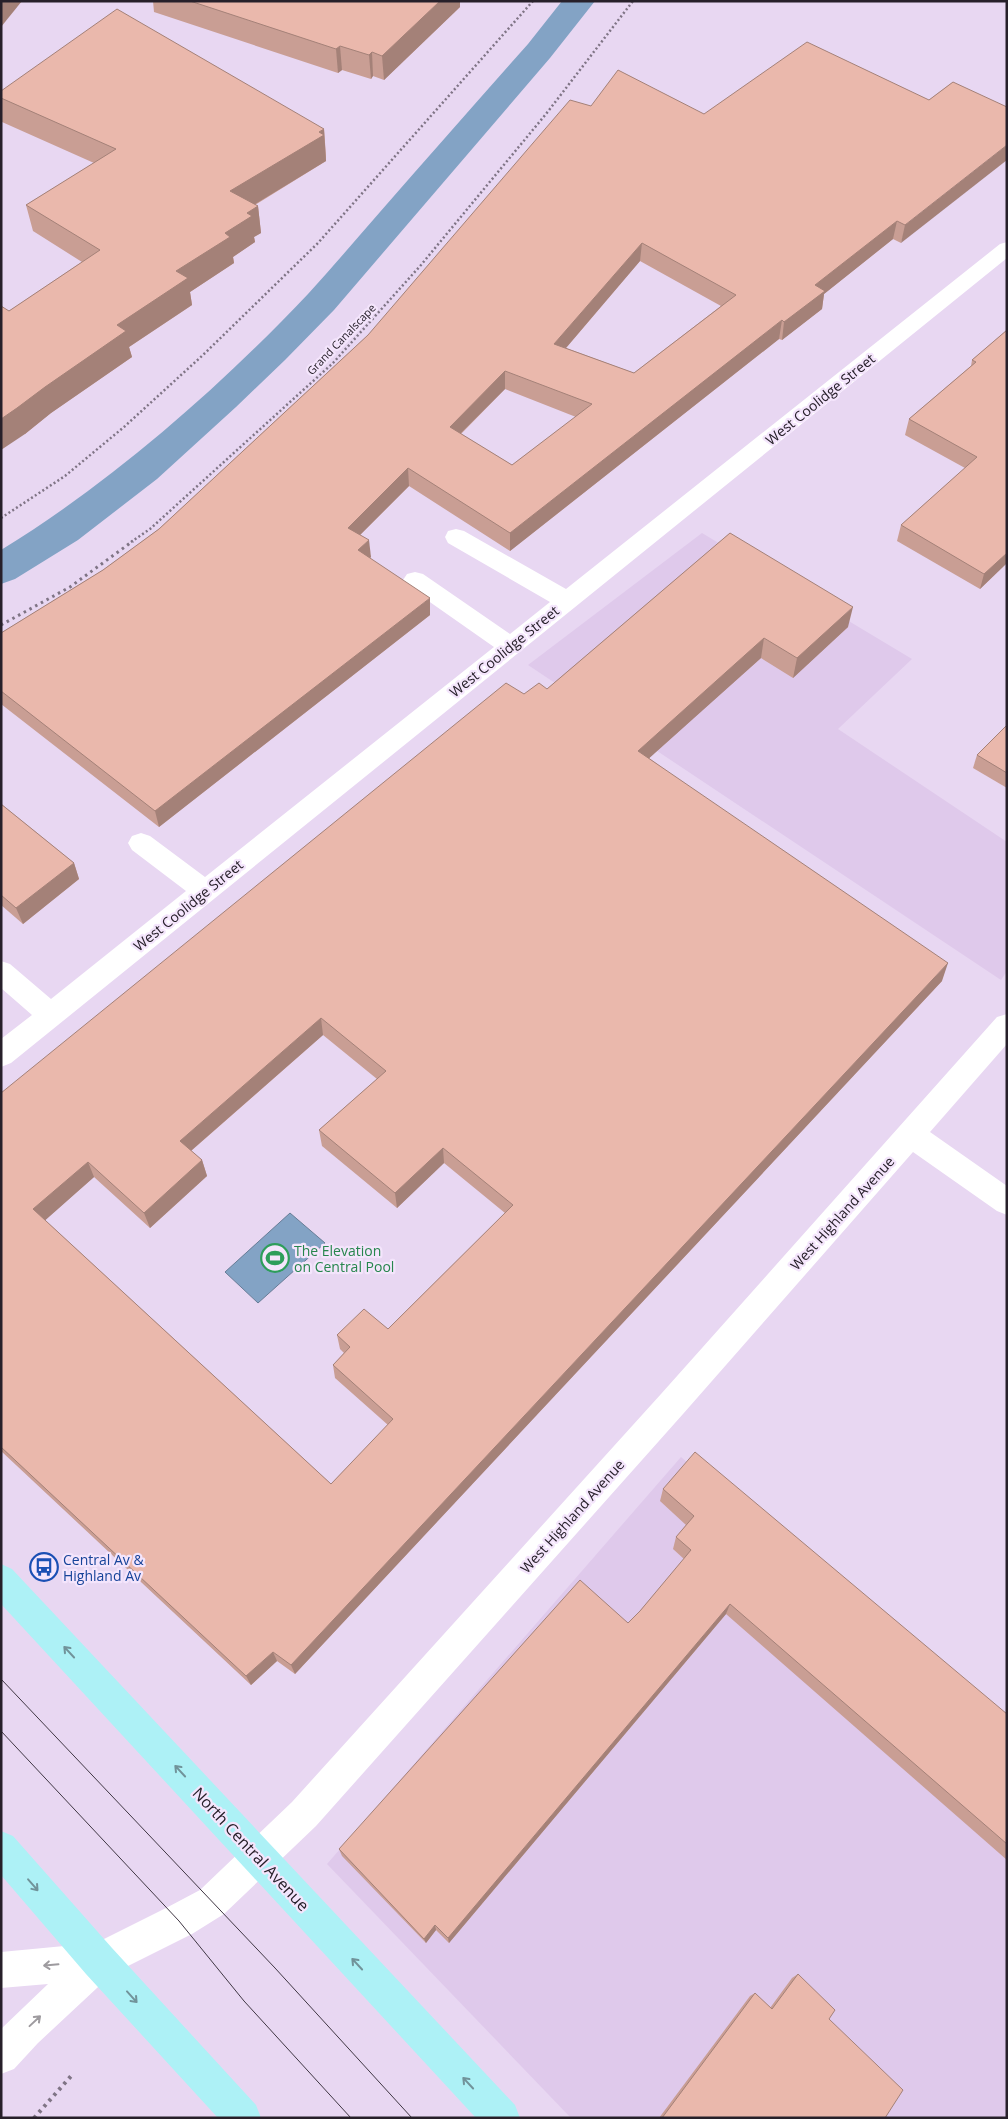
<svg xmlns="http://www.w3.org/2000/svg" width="1008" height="2119" font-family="'Open Sans',sans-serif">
<rect width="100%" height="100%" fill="#e8d7f2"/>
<!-- built -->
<g fill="#dfc9eb">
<polygon points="702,533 912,659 838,729 1007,842 1007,971 1001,980 528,665"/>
<polygon points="681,1457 1007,1730 1007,2118 571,2118 327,1864"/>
</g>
<!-- water -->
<polygon fill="#83a3c5" stroke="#677c96" points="290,1213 325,1243 258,1303 225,1272"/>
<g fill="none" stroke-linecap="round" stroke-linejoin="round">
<!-- canal -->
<path fill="#83a3c5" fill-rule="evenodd" d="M562,1h33l-45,57 -216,252 -49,50 -49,47 -79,72 -79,61 -63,39 -14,5v-34c111,-68 218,-162 307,-256 25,-27 48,-55 72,-82 49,-56 98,-112 148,-168z"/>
<!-- path-far2 -->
<g stroke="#7f7485" stroke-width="2.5" stroke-dasharray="2 2.5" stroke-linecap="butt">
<polyline points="1,518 65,476 124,427 203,355 318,243 533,1"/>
<polyline points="131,542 150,529 333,363 421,265 546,114 633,1"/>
</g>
<!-- path-far1 -->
<polyline stroke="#7f7485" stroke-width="3" stroke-dasharray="2.5 4" stroke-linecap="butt" points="1,625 70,587 133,541"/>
<!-- path -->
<polyline stroke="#7f7485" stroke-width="4" stroke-dasharray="3 4.5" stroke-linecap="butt" points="34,2118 72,2075"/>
<!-- minor -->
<g fill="#fff" fill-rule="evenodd">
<polygon points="1007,242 1007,258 11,1063 1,1067 1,1039 32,1015 1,988 1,961 10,964 51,999 186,891 132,850 128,843 132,836 141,833 150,836 205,877 494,647 407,586 403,580 407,574 415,572 423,574 510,634 550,602 448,543 445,537 448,531 456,529 464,531 566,589 1000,244"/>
<polygon points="1007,1014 1007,1044 930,1132 1007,1186 1007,1215 997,1211 913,1152 683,1414 316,1826 224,1914 192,1934 112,1974 38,2043 14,2069 1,2074 1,2029 48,1984 1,1988 1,1952 96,1943 166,1908 200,1890 292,1802 661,1394 997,1017"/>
</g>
<!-- major -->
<g fill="#adf1f6" fill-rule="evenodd">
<polygon points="1,1564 12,1569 515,2105 520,2118 476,2118 1,1604"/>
<polygon points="1,1831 13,1836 112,1948 256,2105 261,2118 218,2118 86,1974 1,1875"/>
</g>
<!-- tram -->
<g stroke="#403744" stroke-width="1">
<polyline points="1,1679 275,1968 412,2118"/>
<polyline points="1,1731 179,1921 244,2001 351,2118"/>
</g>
</g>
<!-- wall -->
<g fill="#c99e94" fill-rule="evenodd">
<polygon points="153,1 460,1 460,7 384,80 373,76 371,79 342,70 338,73 154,12"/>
<path d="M953,82l-52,161 -8,-4 -69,55 -2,15 -40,31 -3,-1 -269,212 -101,-65 -49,49 11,22 -1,1 60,57 -271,212 -158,-123v-71l102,-63 56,-41 209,-194 223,-229 113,8 225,-14zM640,261l81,45 -87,67 -68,-25zM505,389l71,28 -64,48 -51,-31z"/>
<polygon points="1,91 324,129 326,156 326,161 255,205 258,206 261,233 254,237 255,242 233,257 234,263 190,292 192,305 129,347 132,357 51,413 25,434 9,311 82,262 33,231 26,205 94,163 2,122"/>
<polygon points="1007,330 1007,563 980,589 897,541 901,525 965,468 905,435 909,419 971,366 972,360"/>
<path d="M730,533l118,94 -55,51 -32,-20 -112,100 293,223 -647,693 -18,-13 -26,24 -250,-234v-358l523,-399 23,-5zM323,1035l54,44 -58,51 3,16 75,62 47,-45 61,50 -117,116 -51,6 3,14 4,4 -11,12 2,13 53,47 -57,59 -286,-264 49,-43 56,51 57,-52 -5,-16 -11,-9z"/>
<polygon points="1007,725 1007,788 973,768 977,755"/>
<polygon points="1,804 74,863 79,879 23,924 1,905"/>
<polygon points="663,1489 1007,1714 1007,1860 726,1614 449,1943 436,1930 426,1943 342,1856 339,1849 628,1623 640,1611 684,1559 673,1549 676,1537 686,1525 660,1501"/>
<polygon points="798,1974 829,2019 885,2118 659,2118 750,1996 755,1993 770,2008 792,1978"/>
</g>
<!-- shaded-wall -->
<g fill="#a48178">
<polygon points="1,1 22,1 1,27"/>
<polygon points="440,1 460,1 460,7 384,80 382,56"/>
<polygon points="340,46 342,70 338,73 336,49"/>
<polygon points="372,52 373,76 371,79 369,55"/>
<polygon points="324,129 326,161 234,217 230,191"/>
<polygon points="1007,145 1007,160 901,243 905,225"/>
<polygon points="258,206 261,233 254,237 255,242 233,257 234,263 190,292 192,305 129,347 132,357 51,413 25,434 1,450 1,419 117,325 176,271 225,233 247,213"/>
<polygon points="897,221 893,239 824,294 822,309 782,340 784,322 815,285"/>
<polygon points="642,243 640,261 554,362 554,344"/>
<polygon points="782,320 779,339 510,551 510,533"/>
<polygon points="505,371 505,389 450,444 450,427"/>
<polygon points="408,468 409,486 350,545 348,528"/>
<polygon points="369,540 371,557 359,567 358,550"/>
<polygon points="1007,553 1007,563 980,589 984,574"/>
<polygon points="430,598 430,615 159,827 155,811"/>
<polygon points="853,607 848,627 793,678 797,658"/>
<polygon points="764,638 761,658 636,770 638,751"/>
<polygon points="74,863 79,879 23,924 16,908"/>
<polygon points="948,963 942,981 295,1674 291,1665"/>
<polygon points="321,1018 323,1035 185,1156 180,1141"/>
<polygon points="443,1148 444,1163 397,1208 395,1193"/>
<polygon points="202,1160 207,1176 150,1228 144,1213"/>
<polygon points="88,1162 94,1177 41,1224 33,1209"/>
<polygon points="730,1604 726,1614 449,1943 448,1938"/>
<polygon points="273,1652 277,1661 251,1685 246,1676"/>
<polygon points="435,1925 436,1930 426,1943 424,1939"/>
</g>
<!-- building -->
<g fill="#eab8ac" stroke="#a48178" fill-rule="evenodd">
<polygon points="190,1 440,1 382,56 372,52 369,55 340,46 336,49"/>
<polygon points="117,9 324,129 319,132 324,135 230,191 258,206 247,213 252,216 225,233 230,237 176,271 188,278 117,325 126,331 45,387 17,408 1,419 1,306 9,311 100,250 26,205 116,149 1,98 1,91"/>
<path d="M807,42l122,58 24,-18 54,25v38l-102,80 -8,-4 -82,64 10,6 -41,31 -2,-2 -272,213 -102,-65 -60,60 21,12 -11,10 72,48 -275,213 -154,-120v-58l102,-63 56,-41 209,-194 202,-235 21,6 27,-36 86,44zM642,243l94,52 -102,78 -80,-29zM505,371l87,33 -80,61 -62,-38z"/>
<polygon points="1007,330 1007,553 984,574 901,525 977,457 909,419 976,362 972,360"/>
<path d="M730,533l123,74 -56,51 -33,-20 -126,113 310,212 -657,702 -18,-13 -27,24 -245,-229v-354l505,-410 18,11 15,-11 8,6zM321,1018l65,53 -67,59 76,63 48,-45 70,57 -125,124 -24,-20 -27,26 13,12 -17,18 60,54 -62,65 -298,-275 55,-47 56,51 58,-53 -22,-19z"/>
<polygon points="1007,725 1007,773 977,755"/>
<polygon points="1,804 74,863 16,908 1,895"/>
<polygon points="695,1452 1007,1714 1007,1844 730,1604 448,1938 435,1925 424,1939 339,1849 580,1580 628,1623 640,1611 691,1550 676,1537 694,1516 663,1489"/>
<polygon points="798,1974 835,2010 829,2019 903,2090 885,2118 662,2118 755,1993 772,2009"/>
</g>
<!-- one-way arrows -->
<defs><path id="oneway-shaft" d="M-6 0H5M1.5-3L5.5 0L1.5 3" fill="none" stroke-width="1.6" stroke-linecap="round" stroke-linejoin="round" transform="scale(1.25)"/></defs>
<g stroke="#71939a">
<use href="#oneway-shaft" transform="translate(69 1652) rotate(-133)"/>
<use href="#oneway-shaft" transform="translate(180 1771) rotate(-133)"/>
<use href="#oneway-shaft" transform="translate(33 1885) rotate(49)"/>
<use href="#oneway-shaft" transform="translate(357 1964) rotate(-133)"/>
<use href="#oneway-shaft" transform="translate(132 1997) rotate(48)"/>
<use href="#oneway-shaft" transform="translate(468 2083) rotate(-133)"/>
</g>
<g stroke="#9e9b9f">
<use href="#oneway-shaft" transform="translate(51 1965) rotate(175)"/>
<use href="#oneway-shaft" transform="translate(35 2021) rotate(-43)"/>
</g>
<!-- icons -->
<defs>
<symbol id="stadium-ring" viewBox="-11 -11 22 22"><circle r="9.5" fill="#f4e5fc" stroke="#2e9e5b" stroke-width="1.5"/><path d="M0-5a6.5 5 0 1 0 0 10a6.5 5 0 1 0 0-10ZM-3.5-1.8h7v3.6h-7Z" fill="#2e9e5b"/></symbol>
<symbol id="bus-ring" viewBox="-11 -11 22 22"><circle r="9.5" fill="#f4e5fc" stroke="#1a4fb4" stroke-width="1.5"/><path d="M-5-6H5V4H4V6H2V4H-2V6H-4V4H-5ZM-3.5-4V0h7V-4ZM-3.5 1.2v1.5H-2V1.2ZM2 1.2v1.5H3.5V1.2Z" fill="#1a4fb4"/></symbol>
</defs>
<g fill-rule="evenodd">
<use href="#stadium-ring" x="259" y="1242" width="32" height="32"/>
<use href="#bus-ring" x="28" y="1551" width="32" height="32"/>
</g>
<g text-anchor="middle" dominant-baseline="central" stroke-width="4.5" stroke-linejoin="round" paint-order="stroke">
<!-- far-street labels -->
<g font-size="11" fill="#27202a" stroke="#f4e5fc">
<text transform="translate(341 339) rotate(-46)">Grand Canalscape</text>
</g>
<!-- street labels -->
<g font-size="14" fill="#27202a" stroke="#f4e5fc">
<text transform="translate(820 399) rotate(-39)">West Coolidge Street</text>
<text transform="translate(504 651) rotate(-39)">West Coolidge Street</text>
<text transform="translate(188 905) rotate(-39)">West Coolidge Street</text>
<text transform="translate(842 1213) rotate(-48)">West Highland Avenue</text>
<text transform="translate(572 1516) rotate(-48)">West Highland Avenue</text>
</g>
<!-- leisure labels -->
<g font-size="14" fill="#27864d" stroke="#f4e5fc" text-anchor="start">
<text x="294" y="1250">The Elevation<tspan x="294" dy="16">on Central Pool</tspan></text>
</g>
<!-- transit labels -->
<g font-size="14" fill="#164399" stroke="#f4e5fc" text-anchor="start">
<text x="63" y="1559">Central Av &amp;<tspan x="63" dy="16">Highland Av</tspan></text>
</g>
<!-- near-street labels -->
<g font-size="16" fill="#27202a" stroke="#f4e5fc">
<text transform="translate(251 1849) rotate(47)">North Central Avenue</text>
</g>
</g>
<!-- border -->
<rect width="1008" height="2119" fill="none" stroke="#27202a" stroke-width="5"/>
</svg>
